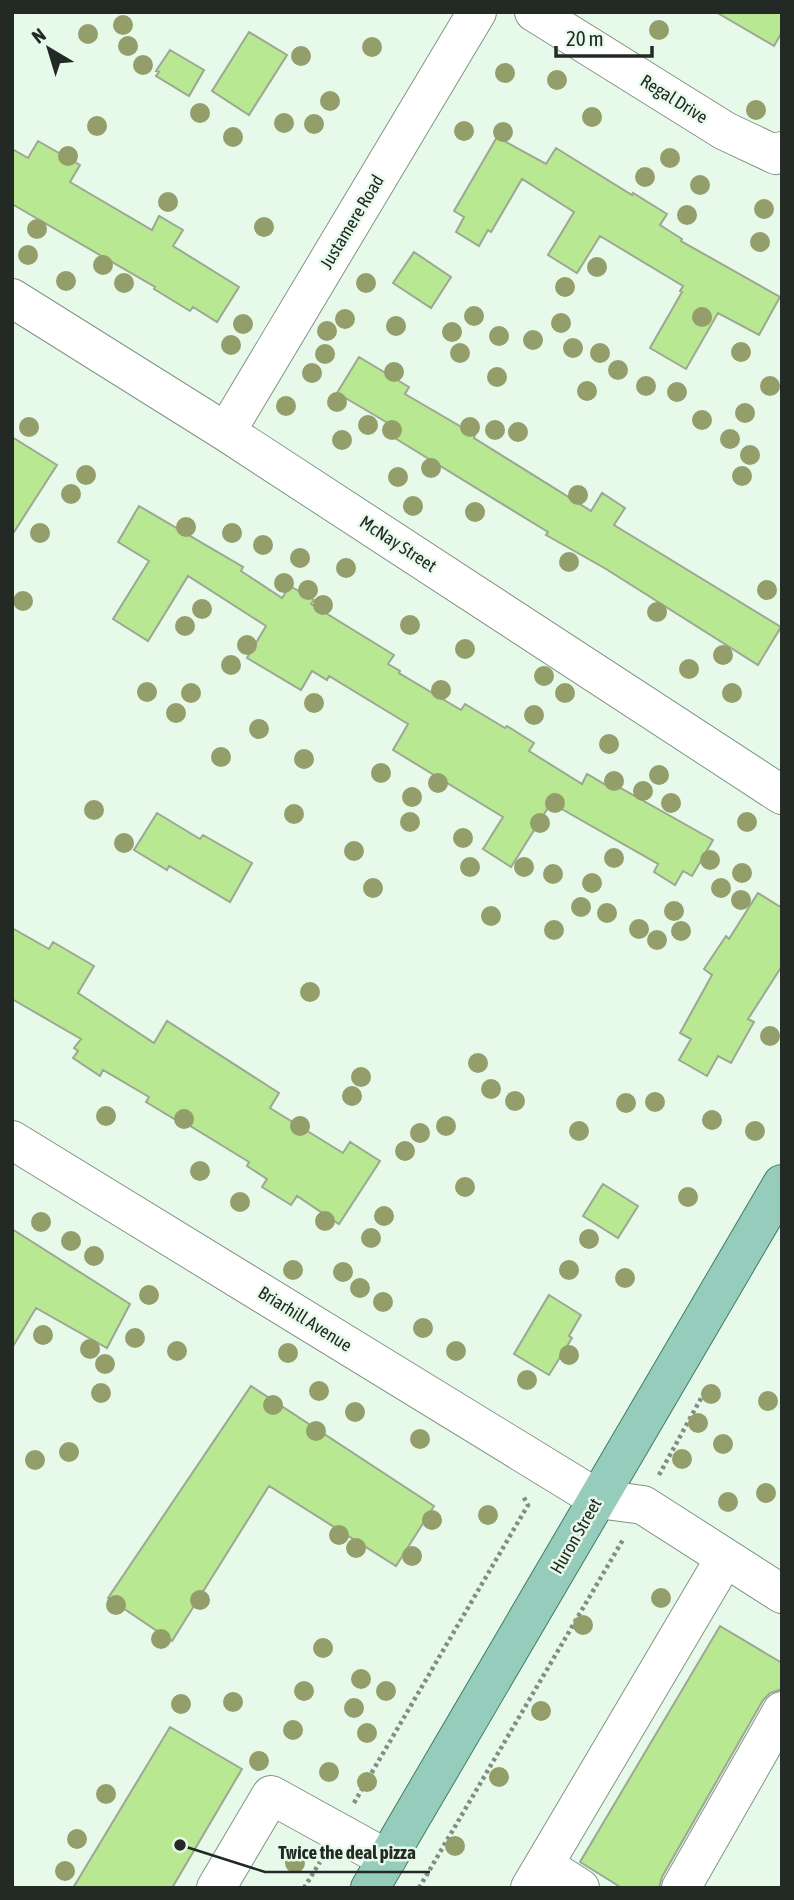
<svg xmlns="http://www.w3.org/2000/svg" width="794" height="1900" font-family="'Asap Condensed',sans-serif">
  <rect width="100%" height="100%" fill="#e7faea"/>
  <path fill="#b8e891" stroke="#9ca794" stroke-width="2" d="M716,12h66v20l-8,14z
    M249,32l38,23 -38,60 -37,-24z
    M170,50l34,20 -15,26 -33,-20 3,-4 -3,-1z
    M497,137l49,27 10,-16 76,47 1,-2 34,21 -7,11 22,14 -1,2 99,56 -21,38 -41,-22 -32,56 -36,-21 32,-56 -2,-1 3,-5 -83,-50 -23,37 -29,-18 26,-43 -52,-33 -31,53 -3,-2 -9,16 -23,-14 8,-15 -10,-6z
    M38,141l42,24 -10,17 82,48 7,-14 24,14 -10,16 66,41 -22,35 -24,-15 -3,4 -36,-22 1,-2 -143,-83v-55l16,9z
    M414,252l37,25 -20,31 -38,-25z
    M359,357l50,30 -4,7 70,41 -1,3 117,73 11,-18 23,15 -11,17 167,102 -23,38 -152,-96 -60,-34 2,-3 -155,-95 5,-8 -61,-36z
    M12,437l45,28 -45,70z
    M139,506l104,61 -2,4 41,27 8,-12 24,14 -3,4 83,51 -6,9 12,7 -1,2 62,37 4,-6 40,24 2,-2 27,17 -5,8 53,33 5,-10 26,15 2,-4 98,55 -21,36 -9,-5 -8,14 -21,-13 4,-8 -107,-61 -40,64 -28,-18 20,-32 -110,-67 15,-26 -79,-48 -2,4 -15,-9 -11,19 -54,-32 19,-32 -78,-50 -40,65 -35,-22 36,-58 -31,-19z
    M157,813l43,26 3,-4 49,28 -22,39 -61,-36 -2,4 -33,-20z
    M758,893l24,15v58l-34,53 6,3 -23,41 -13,-7 -11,20 -28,-16 12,-21 -11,-6 32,-58 -8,-6 22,-33 3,3z
    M12,928l37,21 4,-7 41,24 -16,27 76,50 13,-22 112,72 -9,15 73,45 7,-11 30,19 -41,63 -42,-28 -6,9 -29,-18 5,-8 -20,-13 2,-4 -72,-44 -1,2 -30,-18 3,-5 -46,-27 -3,6 -27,-18 5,-7 -4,-3 7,-9 -69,-40z
    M603,1184l35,22 -20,32 -35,-22z
    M12,1229l118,75 -23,44 -71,-40 -24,40z
    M549,1295l32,20 -12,21 3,2 -23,37 -35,-21z
    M251,1386l183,120 -38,60 -127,-80 -97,155 -64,-43z
    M720,1626l62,37v26l-12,4 -7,7 -101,177 -3,11h-37l-42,-26z
    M170,1727l72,42 -70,119h-99z"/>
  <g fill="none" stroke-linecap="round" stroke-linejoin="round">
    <g stroke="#839486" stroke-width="40">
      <path id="minor" d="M534,12l191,119 51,24 6,-4
        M12,298l214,134 556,363
        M226,432l251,-420
        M12,1140l586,359 45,6 139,89
        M544,1865l36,23
        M216,1888l55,-93 116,64
        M530,1888l195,-330
        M681,1888l101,-177"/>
    </g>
    <g stroke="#407d69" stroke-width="40">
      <path id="major" d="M370,1888l412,-704"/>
    </g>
    <path stroke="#818e84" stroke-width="4.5" stroke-dasharray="3.5 3.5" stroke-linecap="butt" d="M659,1475l46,-84
      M354,1803l174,-298 -5,-9
      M304,1888l16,-26
      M419,1888l205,-350"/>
    <use href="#minor" stroke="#fff" stroke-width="38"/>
    <use href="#major" stroke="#96ccbb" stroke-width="38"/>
  </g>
  <g fill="#939e6b">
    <circle cx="123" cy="25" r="10"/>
    <circle cx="659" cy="30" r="10"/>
    <circle cx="88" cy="34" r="10"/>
    <circle cx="128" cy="46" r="10"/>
    <circle cx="372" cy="47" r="10"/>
    <circle cx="301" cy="56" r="10"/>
    <circle cx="143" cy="65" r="10"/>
    <circle cx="505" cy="73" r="10"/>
    <circle cx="557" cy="80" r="10"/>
    <circle cx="330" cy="101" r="10"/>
    <circle cx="756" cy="110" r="10"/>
    <circle cx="200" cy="113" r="10"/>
    <circle cx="592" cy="117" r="10"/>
    <circle cx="284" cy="123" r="10"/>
    <circle cx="314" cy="124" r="10"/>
    <circle cx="97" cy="126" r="10"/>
    <circle cx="464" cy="131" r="10"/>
    <circle cx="503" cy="132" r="10"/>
    <circle cx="233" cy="137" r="10"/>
    <circle cx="68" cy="156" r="10"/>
    <circle cx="670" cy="158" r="10"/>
    <circle cx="645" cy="177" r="10"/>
    <circle cx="700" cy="185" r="10"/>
    <circle cx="168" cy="202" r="10"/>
    <circle cx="764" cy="209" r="10"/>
    <circle cx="687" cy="215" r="10"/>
    <circle cx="264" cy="227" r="10"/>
    <circle cx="37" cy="229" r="10"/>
    <circle cx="760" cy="242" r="10"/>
    <circle cx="28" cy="255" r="10"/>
    <circle cx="103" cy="265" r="10"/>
    <circle cx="597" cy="267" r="10"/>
    <circle cx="66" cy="281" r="10"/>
    <circle cx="124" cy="283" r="10"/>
    <circle cx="366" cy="283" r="10"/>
    <circle cx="565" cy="287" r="10"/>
    <circle cx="474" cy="316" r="10"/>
    <circle cx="702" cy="317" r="10"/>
    <circle cx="345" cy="319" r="10"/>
    <circle cx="561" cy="323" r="10"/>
    <circle cx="243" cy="324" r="10"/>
    <circle cx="396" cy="326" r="10"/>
    <circle cx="327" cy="331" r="10"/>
    <circle cx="452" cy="332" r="10"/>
    <circle cx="499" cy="336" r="10"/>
    <circle cx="533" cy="340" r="10"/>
    <circle cx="231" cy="345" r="10"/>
    <circle cx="573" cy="348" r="10"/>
    <circle cx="741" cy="352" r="10"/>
    <circle cx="460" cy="353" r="10"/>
    <circle cx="600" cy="353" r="10"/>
    <circle cx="325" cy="354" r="10"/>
    <circle cx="618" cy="370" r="10"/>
    <circle cx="394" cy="372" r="10"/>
    <circle cx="312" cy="373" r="10"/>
    <circle cx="497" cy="377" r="10"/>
    <circle cx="646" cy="386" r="10"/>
    <circle cx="770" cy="386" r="10"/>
    <circle cx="587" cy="391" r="10"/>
    <circle cx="677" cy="392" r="10"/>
    <circle cx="337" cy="402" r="10"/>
    <circle cx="286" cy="406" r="10"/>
    <circle cx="745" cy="413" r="10"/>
    <circle cx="702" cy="420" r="10"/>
    <circle cx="368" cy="425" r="10"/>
    <circle cx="29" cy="427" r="10"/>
    <circle cx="470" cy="427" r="10"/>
    <circle cx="392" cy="430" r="10"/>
    <circle cx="495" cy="430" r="10"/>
    <circle cx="518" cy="432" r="10"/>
    <circle cx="730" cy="439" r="10"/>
    <circle cx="342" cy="440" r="10"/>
    <circle cx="750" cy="455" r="10"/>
    <circle cx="431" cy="468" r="10"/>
    <circle cx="86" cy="475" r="10"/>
    <circle cx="742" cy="476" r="10"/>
    <circle cx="398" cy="477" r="10"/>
    <circle cx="71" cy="494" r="10"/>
    <circle cx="578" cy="495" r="10"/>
    <circle cx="413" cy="506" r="10"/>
    <circle cx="475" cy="512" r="10"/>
    <circle cx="186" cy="527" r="10"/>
    <circle cx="40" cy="533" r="10"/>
    <circle cx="232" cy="533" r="10"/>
    <circle cx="263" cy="545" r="10"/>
    <circle cx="300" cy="558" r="10"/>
    <circle cx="569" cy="562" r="10"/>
    <circle cx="346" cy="568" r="10"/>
    <circle cx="284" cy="583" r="10"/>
    <circle cx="308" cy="590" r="10"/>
    <circle cx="767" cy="590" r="10"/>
    <circle cx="23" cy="601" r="10"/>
    <circle cx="323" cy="605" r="10"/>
    <circle cx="202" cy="609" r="10"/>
    <circle cx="657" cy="612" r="10"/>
    <circle cx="410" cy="625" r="10"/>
    <circle cx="185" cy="626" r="10"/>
    <circle cx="247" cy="645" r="10"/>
    <circle cx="465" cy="649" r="10"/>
    <circle cx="723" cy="655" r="10"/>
    <circle cx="231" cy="665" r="10"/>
    <circle cx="689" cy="669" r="10"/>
    <circle cx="544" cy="676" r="10"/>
    <circle cx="441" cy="690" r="10"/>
    <circle cx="147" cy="692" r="10"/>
    <circle cx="191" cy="693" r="10"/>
    <circle cx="565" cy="693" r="10"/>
    <circle cx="732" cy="693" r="10"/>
    <circle cx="314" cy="703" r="10"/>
    <circle cx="176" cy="713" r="10"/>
    <circle cx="534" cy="715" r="10"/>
    <circle cx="259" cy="729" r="10"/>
    <circle cx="609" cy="744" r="10"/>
    <circle cx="221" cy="757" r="10"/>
    <circle cx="304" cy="759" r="10"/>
    <circle cx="381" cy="773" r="10"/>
    <circle cx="659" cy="775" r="10"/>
    <circle cx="614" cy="781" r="10"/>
    <circle cx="438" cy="783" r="10"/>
    <circle cx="643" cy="791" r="10"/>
    <circle cx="412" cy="797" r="10"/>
    <circle cx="555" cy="803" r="10"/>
    <circle cx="671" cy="803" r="10"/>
    <circle cx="94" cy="810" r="10"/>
    <circle cx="294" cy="814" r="10"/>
    <circle cx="410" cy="822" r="10"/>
    <circle cx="747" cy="822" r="10"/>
    <circle cx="540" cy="823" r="10"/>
    <circle cx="463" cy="838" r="10"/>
    <circle cx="124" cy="843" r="10"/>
    <circle cx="354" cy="851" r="10"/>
    <circle cx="614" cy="858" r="10"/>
    <circle cx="710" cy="860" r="10"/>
    <circle cx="470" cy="867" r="10"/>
    <circle cx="524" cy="867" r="10"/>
    <circle cx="742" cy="873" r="10"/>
    <circle cx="553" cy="874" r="10"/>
    <circle cx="592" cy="883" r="10"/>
    <circle cx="373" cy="888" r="10"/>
    <circle cx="721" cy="888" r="10"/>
    <circle cx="741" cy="900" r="10"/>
    <circle cx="581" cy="907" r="10"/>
    <circle cx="674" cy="911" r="10"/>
    <circle cx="607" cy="913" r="10"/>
    <circle cx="491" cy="916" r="10"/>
    <circle cx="639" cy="929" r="10"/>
    <circle cx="554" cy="930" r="10"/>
    <circle cx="681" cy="931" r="10"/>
    <circle cx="657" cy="940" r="10"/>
    <circle cx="310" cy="992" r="10"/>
    <circle cx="770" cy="1036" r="10"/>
    <circle cx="478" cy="1063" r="10"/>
    <circle cx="361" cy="1077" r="10"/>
    <circle cx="491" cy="1089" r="10"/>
    <circle cx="352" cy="1096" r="10"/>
    <circle cx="515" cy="1101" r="10"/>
    <circle cx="655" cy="1102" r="10"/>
    <circle cx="626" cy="1103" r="10"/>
    <circle cx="106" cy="1116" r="10"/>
    <circle cx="184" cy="1119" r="10"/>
    <circle cx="712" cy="1120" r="10"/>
    <circle cx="300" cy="1126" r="10"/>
    <circle cx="446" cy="1126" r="10"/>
    <circle cx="579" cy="1131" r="10"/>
    <circle cx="755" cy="1131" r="10"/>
    <circle cx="420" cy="1133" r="10"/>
    <circle cx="405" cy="1151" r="10"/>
    <circle cx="200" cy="1171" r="10"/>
    <circle cx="465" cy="1187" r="10"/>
    <circle cx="688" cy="1197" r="10"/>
    <circle cx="240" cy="1202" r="10"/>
    <circle cx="384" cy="1216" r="10"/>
    <circle cx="325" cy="1221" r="10"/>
    <circle cx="41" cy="1222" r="10"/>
    <circle cx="371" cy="1238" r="10"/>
    <circle cx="589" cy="1239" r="10"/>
    <circle cx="71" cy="1241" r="10"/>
    <circle cx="94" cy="1256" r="10"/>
    <circle cx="293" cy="1270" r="10"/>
    <circle cx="569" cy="1270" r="10"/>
    <circle cx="343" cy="1272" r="10"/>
    <circle cx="625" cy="1278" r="10"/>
    <circle cx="360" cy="1288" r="10"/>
    <circle cx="149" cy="1295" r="10"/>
    <circle cx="383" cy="1302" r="10"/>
    <circle cx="423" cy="1328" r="10"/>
    <circle cx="43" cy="1335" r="10"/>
    <circle cx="135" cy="1338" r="10"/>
    <circle cx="90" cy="1349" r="10"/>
    <circle cx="177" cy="1351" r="10"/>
    <circle cx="456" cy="1351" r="10"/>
    <circle cx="288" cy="1353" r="10"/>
    <circle cx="569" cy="1355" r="10"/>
    <circle cx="105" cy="1364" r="10"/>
    <circle cx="527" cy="1380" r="10"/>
    <circle cx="319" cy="1391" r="10"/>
    <circle cx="101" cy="1393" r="10"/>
    <circle cx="711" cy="1394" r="10"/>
    <circle cx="768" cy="1401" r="10"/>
    <circle cx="273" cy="1405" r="10"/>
    <circle cx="355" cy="1412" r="10"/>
    <circle cx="698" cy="1423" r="10"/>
    <circle cx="316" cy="1431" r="10"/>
    <circle cx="420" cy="1439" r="10"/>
    <circle cx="723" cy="1444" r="10"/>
    <circle cx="69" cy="1452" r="10"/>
    <circle cx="682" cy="1459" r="10"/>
    <circle cx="35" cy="1460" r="10"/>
    <circle cx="766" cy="1493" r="10"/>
    <circle cx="728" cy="1502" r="10"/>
    <circle cx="488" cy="1515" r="10"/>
    <circle cx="432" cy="1520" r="10"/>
    <circle cx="339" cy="1535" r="10"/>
    <circle cx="356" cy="1548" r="10"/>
    <circle cx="412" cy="1556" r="10"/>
    <circle cx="661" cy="1598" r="10"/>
    <circle cx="200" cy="1600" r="10"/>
    <circle cx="116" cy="1605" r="10"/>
    <circle cx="583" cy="1625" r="10"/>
    <circle cx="161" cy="1639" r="10"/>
    <circle cx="323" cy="1648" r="10"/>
    <circle cx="361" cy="1679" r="10"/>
    <circle cx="304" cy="1691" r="10"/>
    <circle cx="386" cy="1691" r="10"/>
    <circle cx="233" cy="1702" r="10"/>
    <circle cx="181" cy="1704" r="10"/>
    <circle cx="354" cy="1708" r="10"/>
    <circle cx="541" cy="1711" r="10"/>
    <circle cx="293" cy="1730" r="10"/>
    <circle cx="367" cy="1733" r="10"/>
    <circle cx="259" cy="1761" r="10"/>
    <circle cx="329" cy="1772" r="10"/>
    <circle cx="499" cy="1777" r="10"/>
    <circle cx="367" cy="1782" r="10"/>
    <circle cx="106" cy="1794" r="10"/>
    <circle cx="77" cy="1839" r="10"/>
    <circle cx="455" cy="1846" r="10"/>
    <circle cx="295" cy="1863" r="10"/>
    <circle cx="65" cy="1871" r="10"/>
  </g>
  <g text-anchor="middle" stroke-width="5" stroke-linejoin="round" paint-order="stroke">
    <g font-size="18" fill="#232a25" stroke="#e7faea">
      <text transform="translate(674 99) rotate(32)" y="6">Regal Drive</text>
      <text transform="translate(352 222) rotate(-59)" y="6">Justamere Road</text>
      <text transform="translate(398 544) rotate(33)" y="6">McNay Street</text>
      <text transform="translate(305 1319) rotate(32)" y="6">Briarhill Avenue</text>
      <text transform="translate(576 1536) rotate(-60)" y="6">Huron Street</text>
    </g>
  </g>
  <path fill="none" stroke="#232a25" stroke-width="2.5" d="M180 1845L265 1872H430"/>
  <circle fill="#232a25" stroke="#e7faea" stroke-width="2.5" cx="180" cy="1845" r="7"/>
  <g font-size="19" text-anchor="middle" font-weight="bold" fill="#232a25" stroke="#e7faea" stroke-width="5" stroke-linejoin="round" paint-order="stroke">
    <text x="347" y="1859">Twice the deal pizza</text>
  </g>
  <rect width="794" height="1900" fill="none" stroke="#232a25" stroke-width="28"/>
  <g transform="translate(49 49) rotate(322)" stroke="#e7faea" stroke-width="5" paint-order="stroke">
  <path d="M0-5L12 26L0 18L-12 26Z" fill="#232a25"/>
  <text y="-10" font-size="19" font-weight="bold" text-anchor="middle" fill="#232a25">N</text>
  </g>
  <path d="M556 46v10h96v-10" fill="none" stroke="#232a25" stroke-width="3.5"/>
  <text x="566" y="46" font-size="21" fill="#232a25" stroke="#e7faea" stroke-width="5" paint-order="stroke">20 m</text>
</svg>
